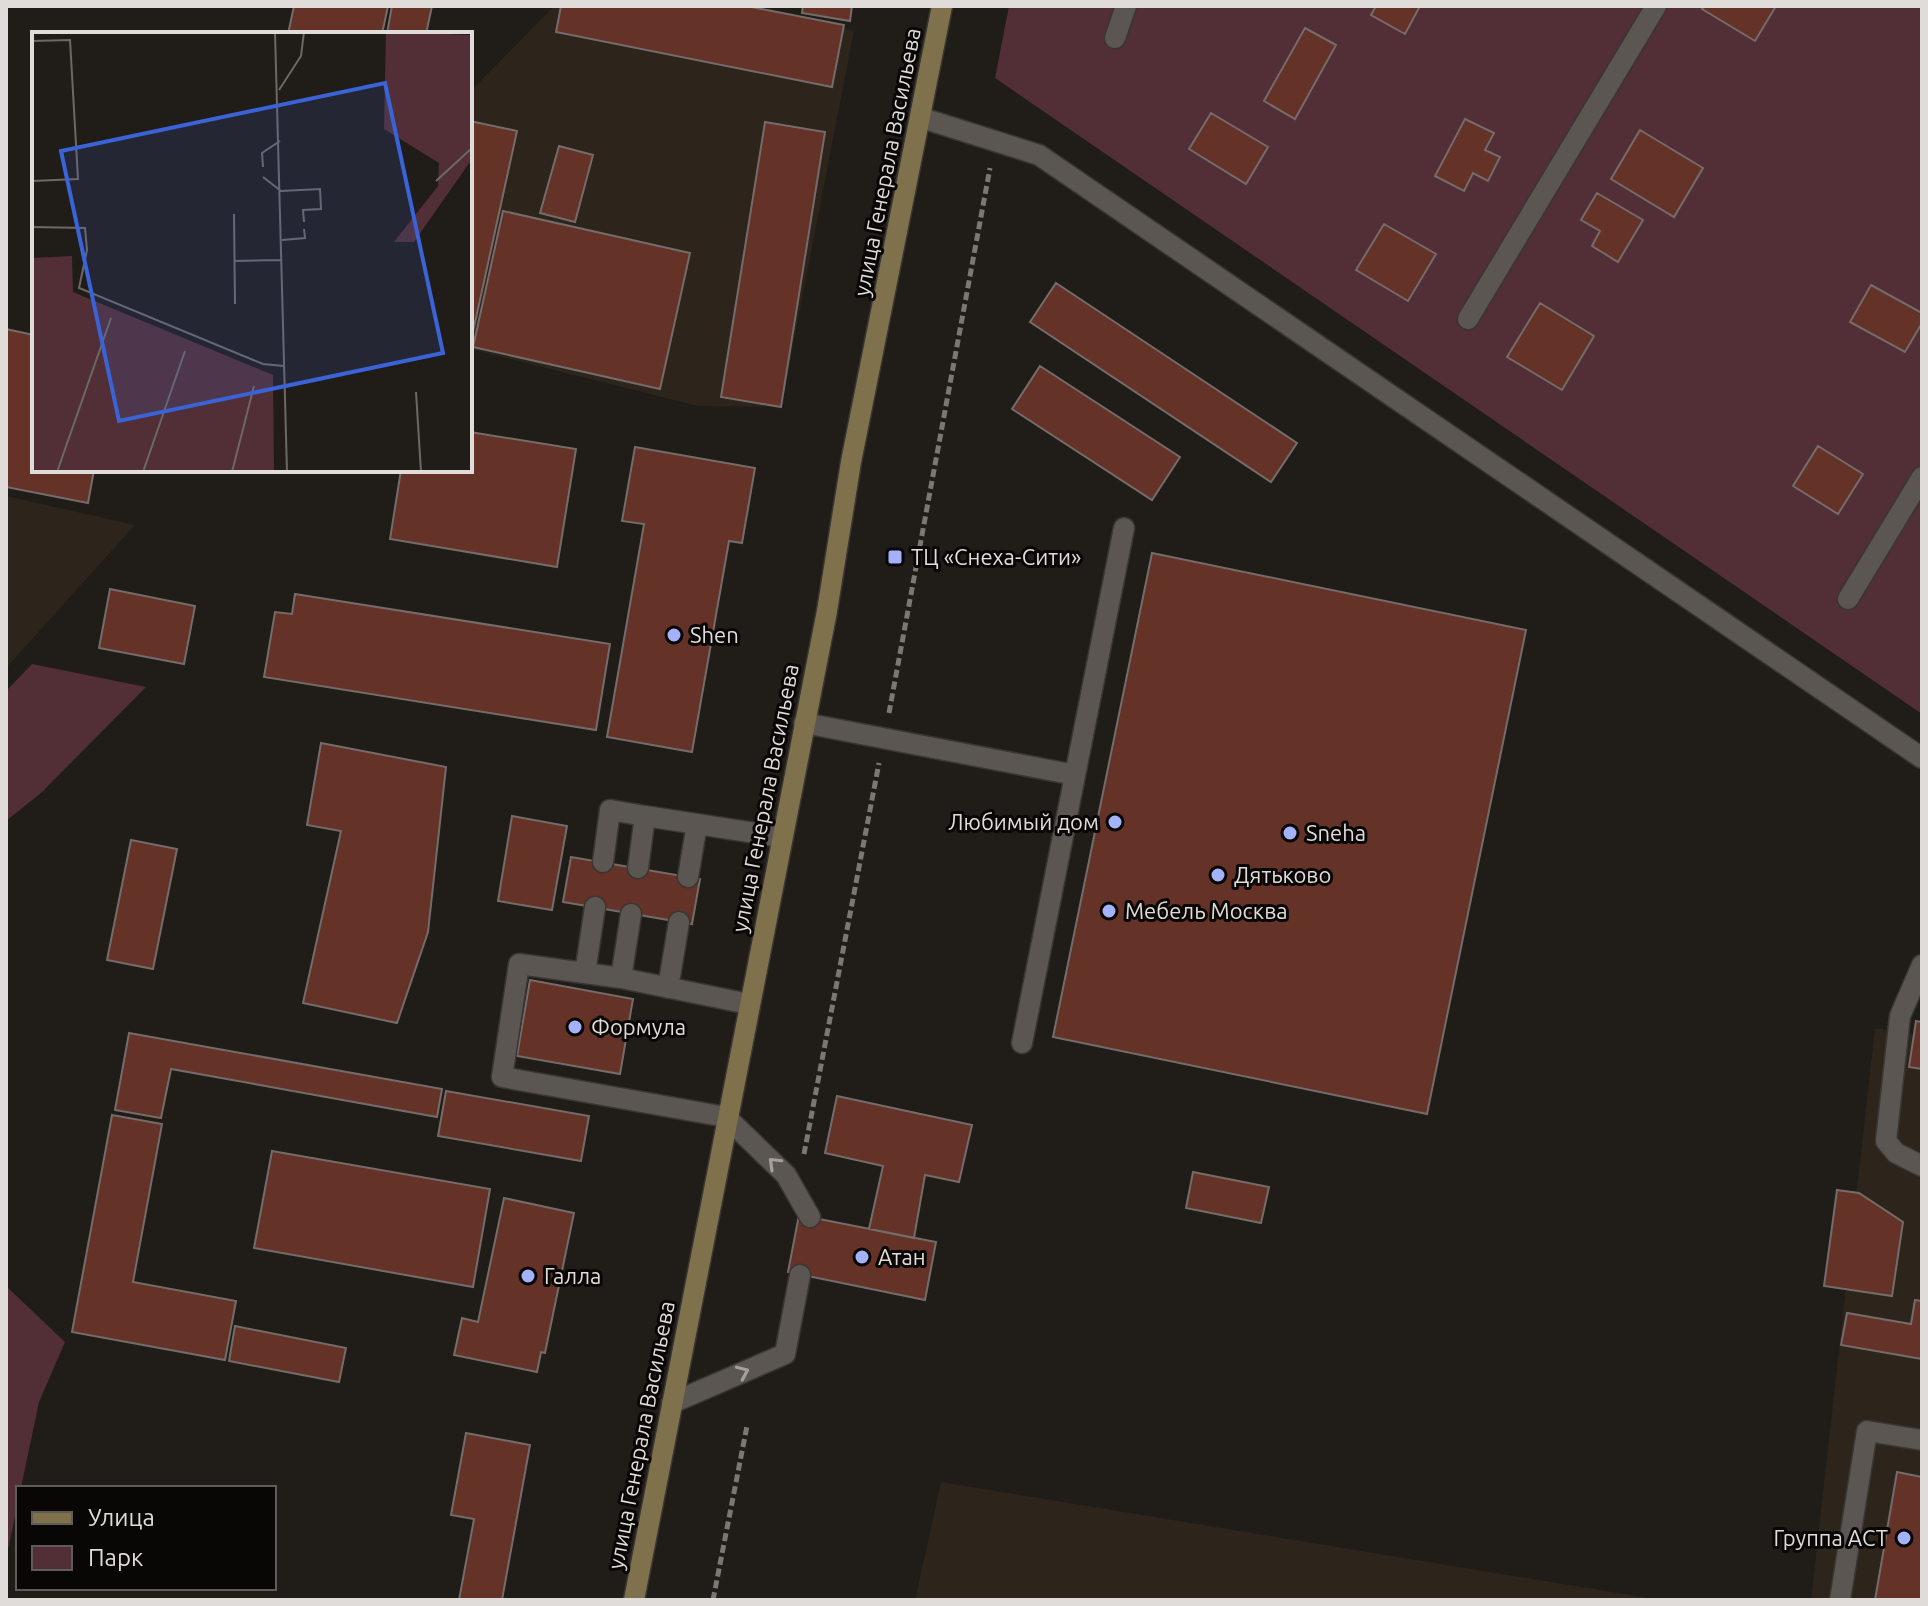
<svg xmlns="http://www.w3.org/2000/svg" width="1928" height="1606" font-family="Ubuntu,sans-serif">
  <rect width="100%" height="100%" fill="#201c18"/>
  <path fill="#2d241c" d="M554,6h191l109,25 -73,376 -83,-1 -228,-57v-257z
    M6,496l129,29 -129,143z
    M1875,1028l47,8v564h-111z
    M941,1482l720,118h-746z"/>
  <path fill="#522e36" d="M1009,6h913v708l-927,-636z
    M32,664l114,23 -105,106 -35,28v-130z
    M6,1286l59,56 -26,60 -33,157z"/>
  <path fill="#643226" stroke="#746c6b" stroke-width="2" d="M294,6h94l-6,28h-94z
    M392,6h40l-6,28 -39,-1z
    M561,6h185l98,19 -12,62 -276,-55z
    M803,6h49l-2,15 -48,-8z
    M1376,6h44l-15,28 -34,-19z
    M1704,6h72l-21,35 -53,-32z
    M1305,28l31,17 -41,74 -31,-18z
    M1211,113l57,34 -22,37 -57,-35z
    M1465,119l29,14 -9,17 15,7 -12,24 -15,-8 -9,18 -29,-15z
    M470,121l47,10 -46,210h-1z
    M765,122l60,10 -44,275 -60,-10z
    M1640,130l63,38 -29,49 -63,-38z
    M559,146l34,9 -18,67 -35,-9z
    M1597,193l46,27 -25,42 -26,-16 8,-15 -19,-11z
    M503,211l187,42 -30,136 -187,-42z
    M1384,224l52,30 -28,47 -52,-31z
    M1056,283l241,160 -26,39 -241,-160z
    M1871,285l51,28v10l-17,29 -55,-30z
    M1540,303l54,33 -32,54 -55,-33z
    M6,329l28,6v135h60l-6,33 -82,-16z
    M1040,366l140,91 -28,43 -140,-91z
    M470,432l106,17 -19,118 -167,-28 11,-69h69z
    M1818,446l45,28 -25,40 -45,-28z
    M635,447l120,21 -13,75 -13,-2 -37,211 -85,-15 37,-213 -22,-3z
    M1152,553l374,77 -99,484 -374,-77z
    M110,589l85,17 -11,58 -85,-16z
    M295,594l315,50 -14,86 -332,-53 11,-65 17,2z
    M321,743l125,24 -18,165 -31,91 -94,-20 38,-172 -34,-6z
    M512,816l55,10 -15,84 -54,-9z
    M131,840l46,9 -24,120 -46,-9z
    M571,857l129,22 -8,45 -129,-22z
    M530,980l103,19 -13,75 -103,-18z
    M1916,1021l6,1v47l-13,-2z
    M129,1033l313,56 -5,28 -266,-48 -10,49 -46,-8z
    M446,1091l143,25 -8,45 -143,-25z
    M837,1096l135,29 -13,57 -34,-7 -11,63 -45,-9 14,-63 -58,-13z
    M112,1115l50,9 -29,158 103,19 -11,59 -153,-28z
    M272,1151l218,38 -17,98 -219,-39z
    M1193,1172l76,15 -8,36 -75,-15z
    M1837,1190l22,3 44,29 -11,74 -68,-10z
    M504,1198l70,15 -29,140 -4,-1 -4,20 -83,-17 8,-37 16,4z
    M799,1215l137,27 -11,58 -137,-28z
    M1915,1300l7,1v58l-81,-14 6,-32 64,11z
    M235,1326l111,22 -7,34 -110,-21z
    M466,1433l64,12 -28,155h-43l15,-81 -23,-4z
    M1897,1472l25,5v123h-47z"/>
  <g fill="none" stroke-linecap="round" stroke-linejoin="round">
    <g stroke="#393633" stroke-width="23">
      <path id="service" d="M1115,38l11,-32
        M922,118l117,37 883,603
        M1468,319l188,-313
        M1848,599l74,-122
        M804,723l271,52
        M603,862l7,-52 35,6
        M638,868l7,-52 136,21
        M688,877l9,-53
        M631,914l-10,64 -102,-14 -17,113 224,40 60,58 24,42
        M1922,965l-22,51 -14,125 10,12 26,13
        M585,973l10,-66
        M621,978l128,26
        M668,988l11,-66
        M1022,1043l102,-515
        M672,1403l113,-49 15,-79
        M1840,1600l27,-169 55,9"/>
    </g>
    <g stroke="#393633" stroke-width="23">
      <path id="secondary" d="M634,1600l193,-989 24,-149 91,-456"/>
    </g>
    <path stroke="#7b7774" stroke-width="5" stroke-dasharray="8 4" stroke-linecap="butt" d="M889,713l101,-545
      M804,1154l75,-391
      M713,1600l34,-174"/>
    <use href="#service" stroke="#5b5651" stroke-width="20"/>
    <use href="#secondary" stroke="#7e714c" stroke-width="20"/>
  </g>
  <defs><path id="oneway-chevron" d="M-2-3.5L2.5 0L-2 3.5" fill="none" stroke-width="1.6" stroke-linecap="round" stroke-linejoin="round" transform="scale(2)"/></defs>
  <g stroke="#a4a09c">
    <use href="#oneway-chevron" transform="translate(774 1163) rotate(-136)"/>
    <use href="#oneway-chevron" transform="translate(743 1372) rotate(-24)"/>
  </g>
  <g fill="#a4b2fc" stroke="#090706" stroke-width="3">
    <rect x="887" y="549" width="16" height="16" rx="4"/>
    <circle cx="674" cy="635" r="8"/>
    <circle cx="1115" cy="822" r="8"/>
    <circle cx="1290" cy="833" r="8"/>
    <circle cx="1218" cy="875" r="8"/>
    <circle cx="1109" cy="911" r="8"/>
    <circle cx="575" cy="1027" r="8"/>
    <circle cx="862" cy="1257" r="8"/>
    <circle cx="528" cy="1276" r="8"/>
    <circle cx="1904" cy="1538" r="8"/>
  </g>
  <g text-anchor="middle" stroke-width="6" stroke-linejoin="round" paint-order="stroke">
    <g font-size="22" fill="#dfdcd9" stroke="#090706">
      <text transform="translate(887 162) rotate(-79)" y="8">улица Генерала Васильева</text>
      <text transform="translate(765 798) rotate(-79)" y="8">улица Генерала Васильева</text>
      <text transform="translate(641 1435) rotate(-79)" y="8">улица Генерала Васильева</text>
    </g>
    <g font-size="22" fill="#dfdcd9" stroke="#090706" text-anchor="start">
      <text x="911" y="565">ТЦ «Снеха-Сити»</text>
      <text x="690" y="643">Shen</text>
      <text x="1099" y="830" text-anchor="end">Любимый дом</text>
      <text x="1306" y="841">Sneha</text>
      <text x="1234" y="883">Дятьково</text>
      <text x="1125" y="919">Мебель Москва</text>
      <text x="591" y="1035">Формула</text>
      <text x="878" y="1265">Атан</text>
      <text x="544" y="1284">Галла</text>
      <text x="1888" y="1546" text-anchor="end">Группа АСТ</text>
    </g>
  </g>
  <g transform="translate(32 32)">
    <rect width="440" height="440" fill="#201c18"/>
    <path d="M354,0l86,3v124l-58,83h-20l44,-56 1,-23 -55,-34zM40,224l1,36 200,83 1,97h-242v-214z" fill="#522e36"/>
    <path fill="none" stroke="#6c6965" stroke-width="2" d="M243,0l12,440M0,9l38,-1 8,139 -46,2M247,58l22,-34 3,-24M231,135l-1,-14 18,-12M231,145l18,14 39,-2 1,20 -18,1 1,12M404,149l36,-33M202,182l1,90M0,195l53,1 2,22 -8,38 184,76 21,2M250,208l23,-2 -1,-9M202,229l48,-1M384,360l5,80M25,440l54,-154M111,440l42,-121M200,440l22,-86"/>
    <path fill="#3a63d8" fill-opacity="0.15" stroke="#3a63d8" stroke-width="4" d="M353,51l58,270 -324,68 -58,-270z"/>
    <rect width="440" height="440" fill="none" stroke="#dfdcd9" stroke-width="4"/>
  </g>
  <rect width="1928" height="1606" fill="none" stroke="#dfdcd9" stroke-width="16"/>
  <rect x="16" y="1486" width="260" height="104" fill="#090706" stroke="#5f5c5a" stroke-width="2"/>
  <rect x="32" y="1512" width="40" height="12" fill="#7e714c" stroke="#5f5c5a" stroke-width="2"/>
  <text x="88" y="1526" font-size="24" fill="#dfdcd9">Улица</text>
  <rect x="32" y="1546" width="40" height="24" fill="#522e36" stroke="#5f5c5a" stroke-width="2"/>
  <text x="88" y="1566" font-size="24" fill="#dfdcd9">Парк</text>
</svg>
